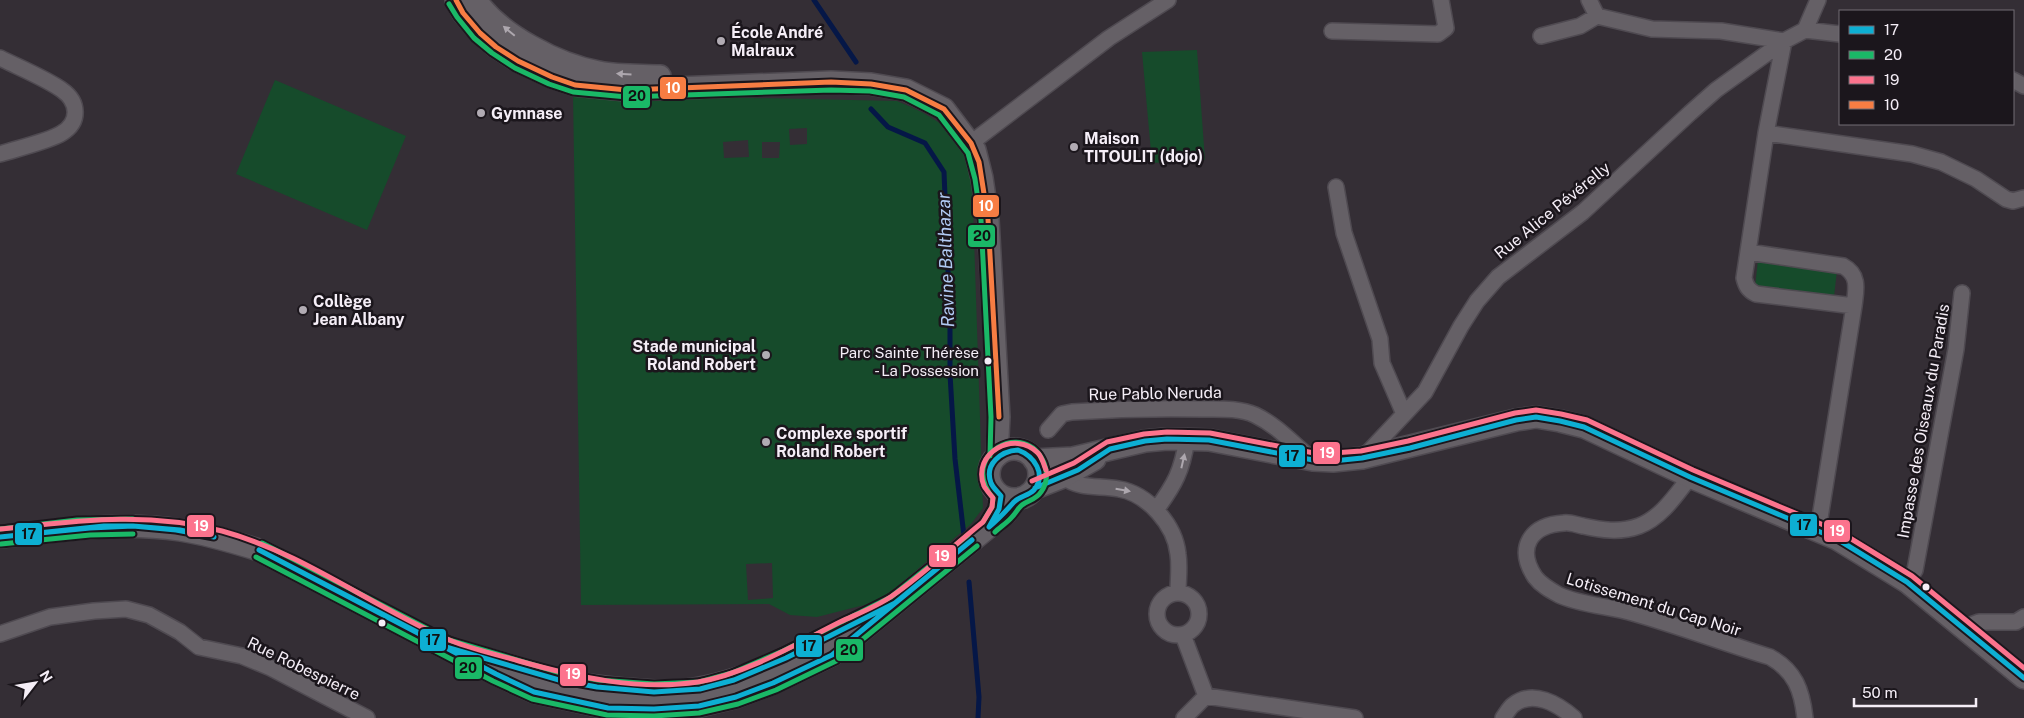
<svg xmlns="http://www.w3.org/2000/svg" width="2024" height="718" font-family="'Public Sans',sans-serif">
  <rect width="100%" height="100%" fill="#342e35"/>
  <path fill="#164b2b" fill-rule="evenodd" d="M1197,50l8,110 -53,3 -10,-111z
    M275,80l131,56 -39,94 -131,-56z
    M573,94l324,7c24,10 56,24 67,51 4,8 5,18 8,26l11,330 -12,16 -91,77 -63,16 -27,-2 -21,-11 -188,1zM807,128v16l-17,1 -1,-16zM748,140l1,17 -25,1 -1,-16zM762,142h18l-1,16h-17zM772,563l1,35 -25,2 -2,-36z
    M1758,260l79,10 -3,27 -79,-10z"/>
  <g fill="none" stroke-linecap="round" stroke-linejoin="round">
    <path stroke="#051747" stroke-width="5" d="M814,0l42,62
      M871,109l17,18 37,16 19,29 6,147v55l5,85 9,77
      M969,582l10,115 -1,21"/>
    <g stroke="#4f4a51" stroke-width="18">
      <path id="street" d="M1589,0l8,16 55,13 69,2 63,10
        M1805,30l35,4
        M1805,30l13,-30
        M1332,31l106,3 8,-6 -5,-28
        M1541,36l39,-10 17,-10
        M1784,41l-18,92 -22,145c2,8 4,12 12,16l98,12
        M0,58c18,9 47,21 62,32 17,12 18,32 0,43 -12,8 -47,16 -62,21
        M2013,80l11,6
        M1766,133l146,21 29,8 35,17 30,20 7,2 11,-3
        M971,143l138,-105 59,-38
        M1336,187l8,46 36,106 2,24 22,51
        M1748,252l95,14c17,9 13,24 11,40l-36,224
        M1048,430l14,-16 10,-2c44,-3 87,-4 131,-3 17,0 37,-1 52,6 23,11 38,29 58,45
        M1363,458l62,-66 36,-66 16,-25 21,-24 85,-65 107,-99 26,-23 68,-49 21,-11
        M1063,477c18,13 36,8 56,12 29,5 56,36 59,65 2,13 0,26 0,39
        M1690,477c-14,18 -29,41 -51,49 -19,7 -38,4 -56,0 -6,-1 -13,-4 -19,-3 -34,2 -48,25 -29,54 6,8 15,13 24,18 18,9 53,12 74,18 46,13 91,30 137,44 25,14 32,33 35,61
        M1156,510c19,-26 26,-39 31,-71
        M1907,582l8,-12 41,-221 6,-56
        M1157 614a21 21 0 1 1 42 0a21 21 0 1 1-42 0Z
        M1963,628l16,-6h37l8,-5
        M0,634l50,-17 44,-6 32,-2 23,6 31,17 19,15 43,9 29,12 96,50
        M1183,635l23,61
        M1206,696l149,22
        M1184,718l22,-22
        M1503,718c3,-4 6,-10 10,-13 20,-16 45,-1 61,13"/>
    </g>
    <g stroke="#4f4a51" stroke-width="24">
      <path id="secondary" d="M456,0l7,13 17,20 16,14 22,14 34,16 23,8 52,5 204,-8 40,2 35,6 38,19 31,41 7,28 6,41 11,198 -2,39
        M476,0c24,35 83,65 123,72 20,4 42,3 61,4
        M989 474a25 25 0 1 1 50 0a25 25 0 1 1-50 0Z
        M1034,460l39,-2 72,-17 22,-2 42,1 104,20 20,1 29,-3 154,-38 20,-3 24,4 24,6 106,50 147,62 70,43 117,96
        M1035,488l28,-11 32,-18
        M0,537c60,-7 120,-16 180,-7 27,4 53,12 79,20l237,124 38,18 74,16 46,1 45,-3 37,-9 37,-14 59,-28 174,-142 10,-14
        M490,660c23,6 46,15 70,20 21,5 42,7 64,9 25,2 51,4 76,-1 55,-10 106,-39 155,-64"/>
    </g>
    <use href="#street" stroke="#656066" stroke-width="15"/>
    <use href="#secondary" stroke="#656066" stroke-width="21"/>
    <g stroke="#1b161c" stroke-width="9">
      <path id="bus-1" d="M1018,450c16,6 29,24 16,40 -6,6 -14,6 -20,12 -8,9 -15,17 -25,25l10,-18 2,-13c-3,-4 -8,-8 -10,-13 -7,-19 10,-32 27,-33z
        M1035,488l43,-18 32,-21 35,-8 22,-2 42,1 104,20 20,1 29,-3 48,-10 106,-28 20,-3 24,4 24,6 106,50 147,62 70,43 117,96
        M104,526h29l-43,2 -90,9z
        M133,526l43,4 38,7
        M133,526l47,4 34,7
        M259,550l187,97 113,33 38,7 57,5 46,-3 34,-9 52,-22 109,-55 77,-63
        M259,550l237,124 38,18 74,16 46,1 45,-3 37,-9 37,-14 59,-28 140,-115"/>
    </g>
    <g stroke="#1b161c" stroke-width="9">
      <path id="bus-2" d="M449,4l8,13 17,21 18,15 23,15 34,16 24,8 54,5 204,-7 39,1 34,6 35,18 29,38 7,26 6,41 10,197 -1,39
        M983,522l9,-15 1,-9c-36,-44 33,-80 51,-35 4,10 3,21 -3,29 -5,8 -13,8 -19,13 -4,3 -6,8 -10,12 -5,6 -12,10 -17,15
        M0,529l77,-9 56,-1
        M262,543l187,97 112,33 37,7 56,4 45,-2 33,-9 51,-22 108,-54 77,-62
        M1,544l89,-9 43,-1
        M256,557l237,124 39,18 75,16 47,1 45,-3 39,-9 38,-14 60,-29 141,-115"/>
    </g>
    <g stroke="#1b161c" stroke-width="9">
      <path id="bus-3" d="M1032,481l42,-18 33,-21 37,-8 23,-2 43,1 104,20h19l28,-2 47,-10 107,-28 21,-3 25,4 26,6 106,50 147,62 72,44 112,92
        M0,529c77,-8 146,-18 222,2 81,22 149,75 225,108 23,10 49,15 72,22 57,16 119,30 179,21 48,-8 98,-38 142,-60 17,-8 36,-15 52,-26 32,-22 61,-50 91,-74l9,-15 1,-9c-3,-4 -7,-8 -9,-12 -13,-33 31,-57 54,-33 4,4 6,12 8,17"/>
    </g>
    <g stroke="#1b161c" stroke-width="9">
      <path id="bus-4" d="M456,0l7,13 17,20 16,14 22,14 34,16 23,8 52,5 204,-8 40,2 35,6 38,19 27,34 8,19 9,57 11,198"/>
    </g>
    <use href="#bus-1" stroke="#0dafd3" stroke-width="5"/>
    <use href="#bus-2" stroke="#1ab867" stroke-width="5"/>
    <use href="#bus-3" stroke="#fc738d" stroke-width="5"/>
    <use href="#bus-4" stroke="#f77d43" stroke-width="5"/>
  </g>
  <defs><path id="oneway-solid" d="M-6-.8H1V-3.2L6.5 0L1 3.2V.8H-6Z" transform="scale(1.25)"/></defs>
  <g fill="#ada7ae">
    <use href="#oneway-solid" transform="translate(509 31) rotate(-140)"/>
    <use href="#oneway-solid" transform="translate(624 74) rotate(-177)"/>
    <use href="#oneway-solid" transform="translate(1183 461) rotate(-77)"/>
    <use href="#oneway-solid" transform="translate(1123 490) rotate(10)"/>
  </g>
  <g fill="#b1abb3" stroke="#1b161c" stroke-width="2">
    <circle cx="721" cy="41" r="5"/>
    <circle cx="481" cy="113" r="5"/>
    <circle cx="1074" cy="147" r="5"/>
    <circle cx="303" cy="310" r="5"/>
    <circle cx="766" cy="355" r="5"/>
    <circle cx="766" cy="442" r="5"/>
  </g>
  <g fill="#f5eef7" stroke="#1b161c" stroke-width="2">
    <circle cx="988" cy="361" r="4.5"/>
    <circle cx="1926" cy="587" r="4.5"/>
    <circle cx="382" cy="623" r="4.5"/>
  </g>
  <g text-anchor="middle" stroke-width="5" stroke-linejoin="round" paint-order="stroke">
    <g font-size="15" fill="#f5eef7" stroke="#1b161c" text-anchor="end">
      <text x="979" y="358">Parc Sainte Thérèse<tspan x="979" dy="18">- La Possession</tspan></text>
    </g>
    <g font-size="16" font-weight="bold" fill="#f5eef7" stroke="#1b161c" text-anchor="start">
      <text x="731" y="38">École André<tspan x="731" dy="18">Malraux</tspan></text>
      <text x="491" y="119">Gymnase</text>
      <text x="1084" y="144">Maison<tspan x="1084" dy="18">TITOULIT (dojo)</tspan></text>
      <text x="313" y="307">Collège<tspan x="313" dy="18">Jean Albany</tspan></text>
      <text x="756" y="352" text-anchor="end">Stade municipal<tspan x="756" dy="18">Roland Robert</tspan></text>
      <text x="776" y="439">Complexe sportif<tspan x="776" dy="18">Roland Robert</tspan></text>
    </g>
    <g font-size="16" fill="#f5eef7" stroke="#1b161c">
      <text transform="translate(1552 210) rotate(-39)" y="6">Rue Alice Pévérelly</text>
      <text transform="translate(1155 393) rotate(-1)" y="6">Rue Pablo Neruda</text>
      <text transform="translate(1923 421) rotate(-80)" y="6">Impasse des Oiseaux du Paradis</text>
      <text transform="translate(1654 604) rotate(17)" y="6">Lotissement du Cap Noir</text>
      <text transform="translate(304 668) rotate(26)" y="6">Rue Robespierre</text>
    </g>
    <g font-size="18" font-style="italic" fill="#b1caf3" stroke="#1b161c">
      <text transform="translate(946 260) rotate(-92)" y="6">Ravine Balthazar</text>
    </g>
  </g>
  <g stroke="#1b161c" stroke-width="2">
    <rect x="659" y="76" width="28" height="24" rx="5" fill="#f77d43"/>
    <rect x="622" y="85" width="29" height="24" rx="5" fill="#1ab867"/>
    <rect x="972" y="194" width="28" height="24" rx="5" fill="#f77d43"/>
    <rect x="967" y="224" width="29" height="24" rx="5" fill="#1ab867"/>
    <rect x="1312" y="441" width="29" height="24" rx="5" fill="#fc738d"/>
    <rect x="1278" y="444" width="28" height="24" rx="5" fill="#0dafd3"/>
    <rect x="1789" y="513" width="29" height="24" rx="5" fill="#0dafd3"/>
    <rect x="186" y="514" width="29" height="24" rx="5" fill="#fc738d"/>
    <rect x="1823" y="519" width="28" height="24" rx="5" fill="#fc738d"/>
    <rect x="14" y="522" width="29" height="24" rx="5" fill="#0dafd3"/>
    <rect x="928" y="544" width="29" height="24" rx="5" fill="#fc738d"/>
    <rect x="419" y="628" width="28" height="24" rx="5" fill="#0dafd3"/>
    <rect x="795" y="634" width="28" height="24" rx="5" fill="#0dafd3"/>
    <rect x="835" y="638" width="29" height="24" rx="5" fill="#1ab867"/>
    <rect x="454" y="656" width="29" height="24" rx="5" fill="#1ab867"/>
    <rect x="559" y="663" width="28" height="24" rx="5" fill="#fc738d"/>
  </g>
  <g font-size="14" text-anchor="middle" font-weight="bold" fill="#fff">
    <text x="673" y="93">10</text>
    <text x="986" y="211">10</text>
    <text x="1327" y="458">19</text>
    <text x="201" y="531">19</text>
    <text x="1837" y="536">19</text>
    <text x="942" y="561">19</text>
    <text x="573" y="679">19</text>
  </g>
  <g font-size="14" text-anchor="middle" font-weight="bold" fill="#111">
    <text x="637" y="101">20</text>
    <text x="982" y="241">20</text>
    <text x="1292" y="461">17</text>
    <text x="1804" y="530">17</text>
    <text x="29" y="539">17</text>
    <text x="433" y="645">17</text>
    <text x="809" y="651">17</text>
    <text x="849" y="655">20</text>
    <text x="468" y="673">20</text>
  </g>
  <rect x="1839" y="10" width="175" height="115" fill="#1b161c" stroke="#726c74"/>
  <rect x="1849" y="26" width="25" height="8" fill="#0dafd3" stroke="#726c74"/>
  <text x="1884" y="35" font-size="15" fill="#f5eef7">17</text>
  <rect x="1849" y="51" width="25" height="8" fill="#1ab867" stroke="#726c74"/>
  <text x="1884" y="60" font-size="15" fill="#f5eef7">20</text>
  <rect x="1849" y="76" width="25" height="8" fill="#fc738d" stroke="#726c74"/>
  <text x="1884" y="85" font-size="15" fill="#f5eef7">19</text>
  <rect x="1849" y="101" width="25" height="8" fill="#f77d43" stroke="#726c74"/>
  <text x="1884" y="110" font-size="15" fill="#f5eef7">10</text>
  <g transform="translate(35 683) rotate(59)" stroke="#1b161c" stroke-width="4" paint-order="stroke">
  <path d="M0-4L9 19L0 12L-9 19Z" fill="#f5eef7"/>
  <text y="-8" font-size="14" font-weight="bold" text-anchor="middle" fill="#f5eef7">N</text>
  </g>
  <path d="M1854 698v8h122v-8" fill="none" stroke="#f5eef7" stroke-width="2.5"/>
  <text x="1862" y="698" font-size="15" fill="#f5eef7" stroke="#1b161c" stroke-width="4" paint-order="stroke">50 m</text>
</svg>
